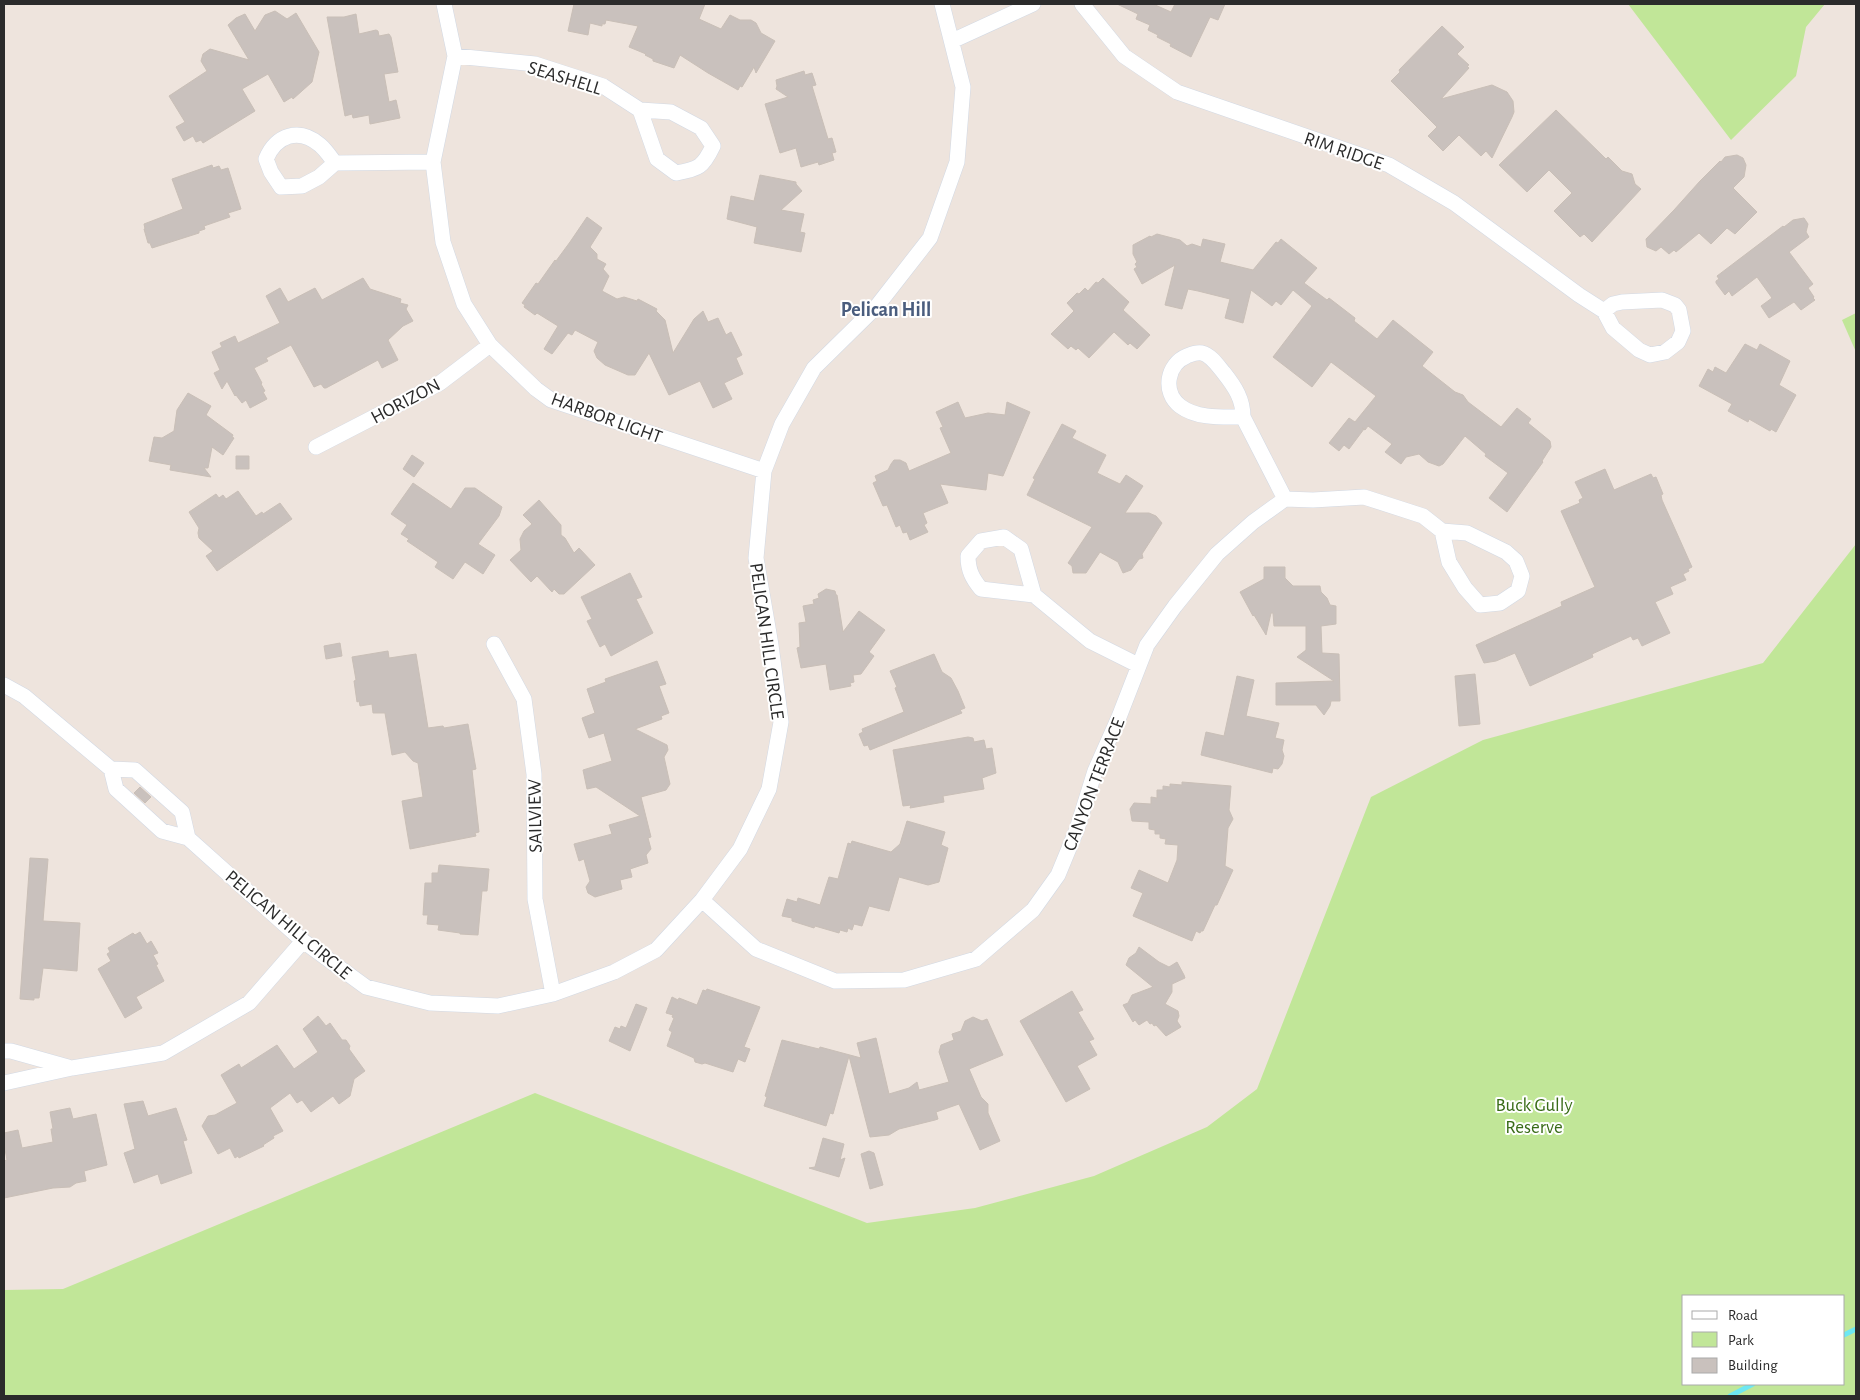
<svg xmlns="http://www.w3.org/2000/svg" width="1860" height="1400" font-family="'Alegreya Sans',sans-serif">
  <rect width="100%" height="100%" fill="#eee4dd"/>
  <path fill="#c1e698" fill-rule="evenodd" d="M1628,4h197l-19,23 -10,49 -65,64z
    M1856,313v39l-14,-32z
    M1856,544v852h-1852v-106l59,-1 472,-196 332,130 108,-15 119,-32 113,-49 50,-38 114,-292 112,-57 280,-77zM1684,1296h160v88h-160z"/>
  <g fill="none" stroke-linecap="round" stroke-linejoin="round">
    <path stroke="#6ee7f2" stroke-width="5" d="M1844,1335l12,-6
      M1730,1396l23,-12"/>
  </g>
  <path fill="#c9c1bd" stroke="#c9bfb7" d="M574,4h131l-6,15 22,10 9,-14 10,5h11l5,3 5,10 14,8 -19,32 -2,-6 -12,20 -2,-1 -2,4 -30,-17 -28,-18 -6,13 -21,-7v-2l-8,-4 1,-1 -17,-7 9,-21 -32,-6 -1,4h-3v2l-12,-3 -2,12 -20,-4z
    M1117,4h36l18,8 4,-8h50l-7,16 -8,-3 -19,40 -21,-11 1,-2 -14,-7 1,-2 -10,-5 2,-5 -14,-6 2,-5z
    M275,11l12,8 9,-6 23,39 -7,30 -19,17 -1,-2 -8,5 -16,-28 -26,15 13,22 -52,32 -2,-3 -5,2 -3,-6 -9,5 -8,-14 9,-5 -16,-26 38,-25 -6,-10 2,-7 7,-5 39,11 -21,-35 8,-7 9,-4 10,17 10,-16z
    M356,14l3,20 17,-4 2,1 1,5 10,-2 2,3 7,35 -14,2 5,28 7,-2 4,18 -30,6 -1,-9 -16,3 -1,-4 -7,2 -18,-99h17z
    M1442,26l22,21 -7,7 12,11 -2,1 2,2 -28,31 51,-14 15,7 6,9 1,11 -2,5 -20,41 -6,-7 -5,5 -22,-21 -16,16 -15,-15 9,-9 -46,-46 9,-9 -1,-2z
    M804,71l1,4 7,-2 4,12 -4,1 16,53 4,-1 4,14 -4,1 2,7 -15,5 -1,-3 -17,5 -5,-19 -16,5 -15,-49 23,-7 -12,-8 1,-3 -1,-6z
    M1556,110l50,49 2,-2 14,14 10,3 3,10 6,5 -49,53 -8,-8 -4,3 -26,-26 18,-18 -23,-23 -22,22 -28,-27z
    M1737,155l6,3 3,7 -2,12 -11,11 24,24 -22,22 -8,-6 -16,16 -12,-11 -23,19 -2,-2 -5,4 -8,-7 -5,4 -9,-4 -1,-8 28,-29 26,-29 20,-20 1,1 4,-5z
    M212,165l1,3 6,-2 2,4 7,-2 13,41 -13,4 2,4 -26,9 1,3 -6,2v2l-47,15 -2,-5h-2l-4,-14h1l-1,-5 39,-15 -11,-30z
    M760,175l36,7v2l6,7 -21,19 23,4 -4,18 5,1 -4,19 -47,-9 3,-16 -30,-8 4,-23 23,5z
    M587,217l15,11 -12,19 7,7v5l9,5 -3,5 6,7 -7,15 15,8 7,-2 13,4 1,-2 19,10 -1,2 9,9 8,33 21,-34 9,-8 5,11 10,-4 8,17 5,-3 11,23 -6,3 7,16 -19,9 8,16 -19,9 -13,-27 -31,14 -20,-42 -14,22h-7l-23,-10 -8,-7 -3,-7 4,-9 -23,-12 -3,5 -4,-2 -16,21 -8,-5 14,-23 -21,-13 -2,2 -11,-8 1,-2 -3,-2 14,-20 2,1 17,-24 1,1 14,-19z
    M1804,218l4,6 -2,8 3,5 -20,15 24,32 -5,4 6,9 -1,1 2,2 -14,10 -7,-8 -25,16 -8,-12 11,-8 -15,-21 -25,19 -3,-5 -4,4 -9,-12v-2l3,-2 -2,-3 66,-50 1,1 9,-7z
    M1157,234l23,6 7,6 5,-2 9,3 2,-8 22,5 -5,18 33,8 23,-28 2,1 3,-4 36,29 -13,15 23,17 2,-2 26,20 -1,3 23,18 16,-19 40,32 -11,14 33,26 8,3 5,7 33,25 16,-19 14,11 -3,4 22,18 1,6 -9,14 1,1 -36,50 -18,-14 19,-25 -23,-17 1,-2 -21,-18 -22,28 -4,2 -11,-4 -9,-8 -13,3 -5,7 -16,-12 7,-8 -24,-18 -3,4 -3,-2 2,1 -15,20 -5,-4 -5,6 -10,-8 20,-25 6,4 21,-26 -45,-34 -19,25 -39,-30 39,-51 -19,-16 -12,15 -5,-4 -4,5 -21,-16 -8,33 -18,-5 5,-19 -32,-8 -10,-2 -6,20 -17,-4 10,-40 -33,19 -8,-15 3,-2 -2,-3 2,-2 -4,-8v-9l17,-9 1,1z
    M363,278l7,11 31,10 -1,4 8,2 -2,4 7,12 -10,5 -15,14 10,20 -16,8 -4,-8 -52,28h-2l-3,-4 -7,3 -23,-42 -25,13 2,3 -14,7 8,15 -1,1 4,7 -2,1 4,7 -17,9 -4,-8 -4,3 -6,-8 -1,1 -8,-15 -5,8 -8,-16 6,-3 -8,-18 10,-5 -2,-4 15,-7 3,7 42,-20 -14,-27 14,-8 8,14 27,-14 7,12z
    M1103,278l26,24 -6,8 27,25 -13,14 -7,-6 -2,2 -14,-13 -25,26 -11,-10 -2,2 -5,-4 -3,3 -17,-15 23,-23 -7,-8 10,-10 2,1 6,-6 3,3 8,-9 2,1z
    M1745,344l12,6 3,-6 30,17 -11,24 17,10 -20,37 -5,-3 -1,2 -21,-12 -1,3 -20,-11 4,-7 -33,-18 9,-17 5,3 2,-5 11,6z
    M188,393l23,13 -5,9 27,20 -1,2 2,1 -11,17 -11,-8 -4,21h-4l7,9 -41,-7 1,-5 -22,-4 5,-24 8,1 12,-7 3,-21z
    M958,402l7,16 23,-5 17,2 2,-13 23,10 -27,64 -15,-3 -2,17 -46,-6 8,19 -25,10 4,10 -3,2 4,7 -18,8 -3,-8 -4,1 -3,-8 -4,2 -9,-22 -4,1 -10,-23 4,-2 -2,-5 13,-6 3,-6 3,-4h6l6,3 3,8 42,-18 -11,-25 3,-1 -7,-15z
    M1062,424l14,7 -4,7 34,17 -9,18 23,11 6,-9 17,11 -18,27h24l7,3 6,7 -20,31 1,4 -4,1 -8,11 -8,3 -5,-11 -18,-10 -14,21h-13l-1,-7 -4,-3 24,-36 -65,-32 8,-16 -2,-1z
    M412,455l12,8 -10,14 -11,-8z
    M236,456h13v13h-13z
    M1605,469l9,21 37,-16 2,4 3,-1 7,17 -2,1 1,5 30,67 -4,2 1,2 -6,3 3,6 -16,7 3,7 -18,8 15,31 -28,13 -4,-8 -5,2 -2,-4 -39,18 1,3 -63,29 -15,-33 -19,8 -12,2 -8,-18 86,-39 -1,-4 34,-15 -34,-76 19,-8 -1,-3 4,-2 -8,-16z
    M413,483l38,26 14,-21h10l27,19 -3,9 -21,28 17,11 -12,19 -18,-12 -12,17 -18,-12 3,-5 -31,-21 2,-2 -8,-5 6,-9 -16,-11z
    M238,491l18,25 6,-4 1,2 17,-11 12,16 -75,52 -11,-15 7,-5 -14,-13 -1,-5 1,-5 -10,-16 27,-18 3,4 4,-3 3,4z
    M539,500l22,25v10l4,3 9,15 5,-5 16,17 -31,29h-5l-5,-5 -2,3 -15,-16 -6,6 -21,-22 11,-10 -1,-11 4,-8 8,-7 -9,-9z
    M1264,567h21v11l8,8h27l1,6 6,6 3,7 6,1v18l-15,2 1,27 17,1 1,47h-9l-1,5 -6,9 -8,-10h-40v-22l58,-2 -37,-24 9,-7v-24h-32l-1,-13h-2l-5,22 -12,-20 -1,1 -13,-24 24,-13z
    M630,573l12,24 -6,2 17,34 -42,23 -6,-12 -5,3 -13,-26 5,-2 -11,-22z
    M826,589l9,2 1,4h1l6,37 16,-21 26,19 -16,22 5,4 -13,18 -8,1 1,7 -4,1 1,3 -21,4 -4,-26 -25,4 -4,-20 3,-1 -1,-24 7,-1 -3,-16 11,-2 -1,-4 6,-2 -1,-4z
    M340,643l2,13 -16,3 -2,-13z
    M388,651l1,7 27,-4 12,74 15,-2 1,2 24,-4 8,45 -4,1 7,62 -4,1 1,3 -66,13 -8,-48 21,-4 -5,-34 -5,-2 -8,-9 -13,3 -7,-42h-12l-1,-9 -12,2 -1,-5 -2,1 -3,-21 2,-1 -4,-23z
    M934,654l8,18 9,6 7,13 7,17 -5,2 2,3 -92,37 -2,-5 -4,1 -5,-12 4,-2 -1,-3 42,-17 -9,-24 2,-1 -7,-16z
    M657,661l9,23 -7,2 10,27 -8,3 1,3 -27,10 32,16 1,5 -4,7 6,27 -4,6 -25,7 10,40 -3,1 3,11 -5,6 2,8 -18,6 2,8 -12,3 2,9 -27,8 -7,-4 -2,-6 4,-6 -5,-18 -1,-4 -5,2 -5,-17 38,-10 -3,-9 31,-9 -44,-29 -9,2 -4,-19 29,-9 -8,-28 -15,5 -7,-20 13,-5 -8,-24 19,-7 -1,-3z
    M1475,674l5,50 -21,2 -4,-50z
    M1237,676l17,4 -8,36 33,7 -4,15 9,2 -2,10 2,6 -2,8 -4,5 -5,-1 -1,5 -71,-18 5,-23 18,4z
    M968,737l5,1 1,4 10,-2 2,9 6,-1 4,25 -14,5 2,11 -41,7 1,6 -34,6 1,-3 -8,1 -10,-56z
    M1182,782l49,4 -2,24 4,9 -5,9 -3,38 8,4 -16,35h-2l-12,26h-2l-1,2 -4,-2 -4,10 -59,-25 10,-23 -12,-5 8,-18 29,13 9,-23 1,-15 -13,-1 1,-5 -6,-1v-4h-5v-4l-6,-1v-7l-17,-1 -2,-12 4,-6 17,1v-7l6,1v-8h6v-4l7,1v-3l12,1z
    M140,787l11,10 -6,6 -11,-10z
    M907,821l38,11 -4,13 7,3 -9,34 -11,3 -29,-8 -10,34 -20,-5 -7,20 -8,-2 -2,6 -4,-2 -1,4 -7,-2 -1,3 -24,-7 -1,2 -22,-7v-3l-10,-2 5,-17 10,3 1,-4 22,7 9,-28 9,2 10,-36 3,1 1,-3 39,11 9,-8z
    M30,858l18,1 -5,62 37,2 -3,48 -34,-3 -4,30h-5v2l-14,-1z
    M439,865l50,4 -2,22h-5l-4,44 -18,-1v-1l-22,-3 1,-5 -12,-1 1,-9h-5l2,-32h7v-10h6z
    M140,932l7,12 4,-3 7,12 -5,2 5,9 -2,1 8,16 -28,16 6,11 -17,10 -27,-49 13,-8 -4,-7 3,-2 -2,-4 25,-15 2,2z
    M1139,947l20,15 10,5 8,-5 7,13 1,3 -13,6v8l-7,12 13,7 1,5 -2,5 4,6 -15,9 -10,-11 -2,1 -2,-3 -2,1 -3,-4 -8,5 -4,-5 -2,2 -10,-17 5,-2 4,-8 21,-8 -27,-22 3,-7 7,-5z
    M707,989l53,18 -16,40 6,2 -5,13 -7,-3 -5,13 -28,-9 -3,1 -7,-2 -1,-4 -27,-12 5,-14 -3,-2 5,-12 -2,-1 1,-2 -7,-2 6,-16 6,3 1,-2 18,7 6,-15 3,1z
    M1072,991l11,19 -5,2 16,27 -5,2 8,14 -20,11 13,23 -24,13 -46,-81z
    M636,1004l11,4 -17,43 -21,-10 6,-14 5,2 1,-3 5,2z
    M318,1016l8,10 4,-3 12,17h4l4,6 -1,3 16,22 -11,8 -4,17 -11,8 -6,-8 -22,16 -9,-12 -5,3 -7,-10 -20,15 13,23 -10,5 1,2 -11,7 1,1 -25,12 -1,-2 -3,2 -5,-10 -12,6 -16,-28 6,-10 7,-1 22,-12 -16,-28 18,-11 2,4 36,-23 17,24 24,-17 -15,-23z
    M973,1017l9,4 5,-2 16,36 -34,14 12,28 7,7v9l12,28 -20,9 -21,-46 -23,8 2,7 -3,1 -36,9 -10,6 -19,2 -21,-81 -16,58 -3,-1 -4,13 -62,-20 3,-9 -2,-1 17,-56 37,9 1,-2 41,11 -4,-15 19,-5 13,56 20,-6 8,-6 2,8 30,-8 -10,-30 2,-7 13,-5 -2,-6 9,-3 4,-10z
    M143,1101l5,15 28,-8 11,32 -4,1 9,32 -31,11 -3,-10 -24,9 -10,-30 11,-4 -11,-45z
    M70,1108l3,11 23,-5 11,51 -23,6 2,10 -10,2 -6,4 -17,1 -49,10v-37l3,-1 -3,-16v-11l14,-3 4,18 31,-6 -2,-13h2l-3,-17z
    M823,1138l21,6 -4,16 5,-2 -6,19 -30,-9 6,-1z
    M869,1151l5,2 9,32 -13,4 -9,-35z"/>
  <g fill="none" stroke-linecap="round" stroke-linejoin="round">
    <g stroke="#d2d9e4" stroke-width="16">
      <path id="minor" d="M444,4l11,52 -22,106 10,80 21,62 26,41 46,44 15,11 213,71
        M1082,4l42,52 53,36 212,73 65,38 125,92 25,16 9,17 26,22 11,5 15,-3 13,-10 5,-11 -4,-21 -4,-5 -13,-5 -40,2 -9,2 -9,7
        M952,41l81,-37
        M455,56l80,8 68,22 37,24 31,2 30,16 12,18c-10,21 -14,23 -37,27l-19,-14 -17,-49
        M335,163c-4,-5 -9,-13 -15,-18 -21,-18 -44,-10 -54,14l5,13 10,15 21,-1 17,-9 16,-14 98,-1
        M1243,417c-20,0 -46,2 -63,-11 -18,-14 -13,-42 7,-50 5,-2 9,-4 15,-3 9,2 16,13 22,20 11,14 19,26 19,44l42,82
        M316,447l124,-64 50,-38
        M1034,595l-13,-46 -17,-12 -23,4 -13,15c0,14 4,22 13,33l53,6 56,46 48,24
        M494,644l30,55 10,75 1,125 18,95
        M4,685l20,11 87,73 5,20 46,42 26,7
        M111,769l24,1 47,42 6,26 115,103 63,46 64,16 68,3 55,-12 61,-22 42,-22 46,-50 38,-51 29,-60 12,-67 -10,-77 -15,-87 8,-87 18,-47 32,-56 63,-62 53,-68 27,-76 6,-75 -21,-83
        M702,900l54,49 79,32 69,-1 72,-21 57,-49 25,-35 19,-46 18,-58 24,-54 28,-72 28,-39 42,-52 36,-32 32,-23 28,1 51,-3 59,19 19,15 25,2 39,19 10,9 6,15 -4,15 -18,12 -20,2 -15,-17 -16,-26 -7,-31
        M4,1051h7l57,16
        M4,1083l68,-15 91,-15 86,-50 54,-62"/>
    </g>
    <use href="#minor" stroke="#fff" stroke-width="15"/>
  </g>
  <g text-anchor="middle" stroke-width="4" stroke-linejoin="round" paint-order="stroke">
    <g font-size="19" fill="#2b2b2b" stroke="#fff">
      <text transform="translate(565 77) rotate(17)" y="7">SEASHELL</text>
      <text transform="translate(1344 150) rotate(19)" y="7">RIM RIDGE</text>
      <text transform="translate(405 400) rotate(-28)" y="7">HORIZON</text>
      <text transform="translate(607 417) rotate(20)" y="7">HARBOR LIGHT</text>
      <text transform="translate(768 641) rotate(82)" y="7">PELICAN HILL CIRCLE</text>
      <text transform="translate(1093 784) rotate(-69)" y="7">CANYON TERRACE</text>
      <text transform="translate(534 816) rotate(-91)" y="7">SAILVIEW</text>
      <text transform="translate(289 924) rotate(40)" y="7">PELICAN HILL CIRCLE</text>
    </g>
    <g font-size="19" fill="#396c18" stroke="#fff">
      <text x="1534" y="1111">Buck Gully<tspan x="1534" dy="22">Reserve</tspan></text>
    </g>
    <g font-size="20" font-weight="bold" fill="#4a5d7e" stroke="#fff">
      <text x="886" y="316">Pelican Hill</text>
    </g>
  </g>
  <rect width="1860" height="1400" fill="none" stroke="#2b2b2b" stroke-width="10"/>
  <rect x="1682" y="1295" width="162" height="90" fill="#ffffff" stroke="#aaaaaa"/>
  <rect x="1692" y="1311" width="25" height="8" fill="#ffffff" stroke="#aaaaaa"/>
  <text x="1728" y="1320" font-size="15" fill="#2b2b2b">Road</text>
  <rect x="1692" y="1332" width="25" height="15" fill="#c1e698" stroke="#aaaaaa"/>
  <text x="1728" y="1345" font-size="15" fill="#2b2b2b">Park</text>
  <rect x="1692" y="1358" width="25" height="15" fill="#c9c1bd" stroke="#aaaaaa"/>
  <text x="1728" y="1370" font-size="15" fill="#2b2b2b">Building</text>
</svg>
